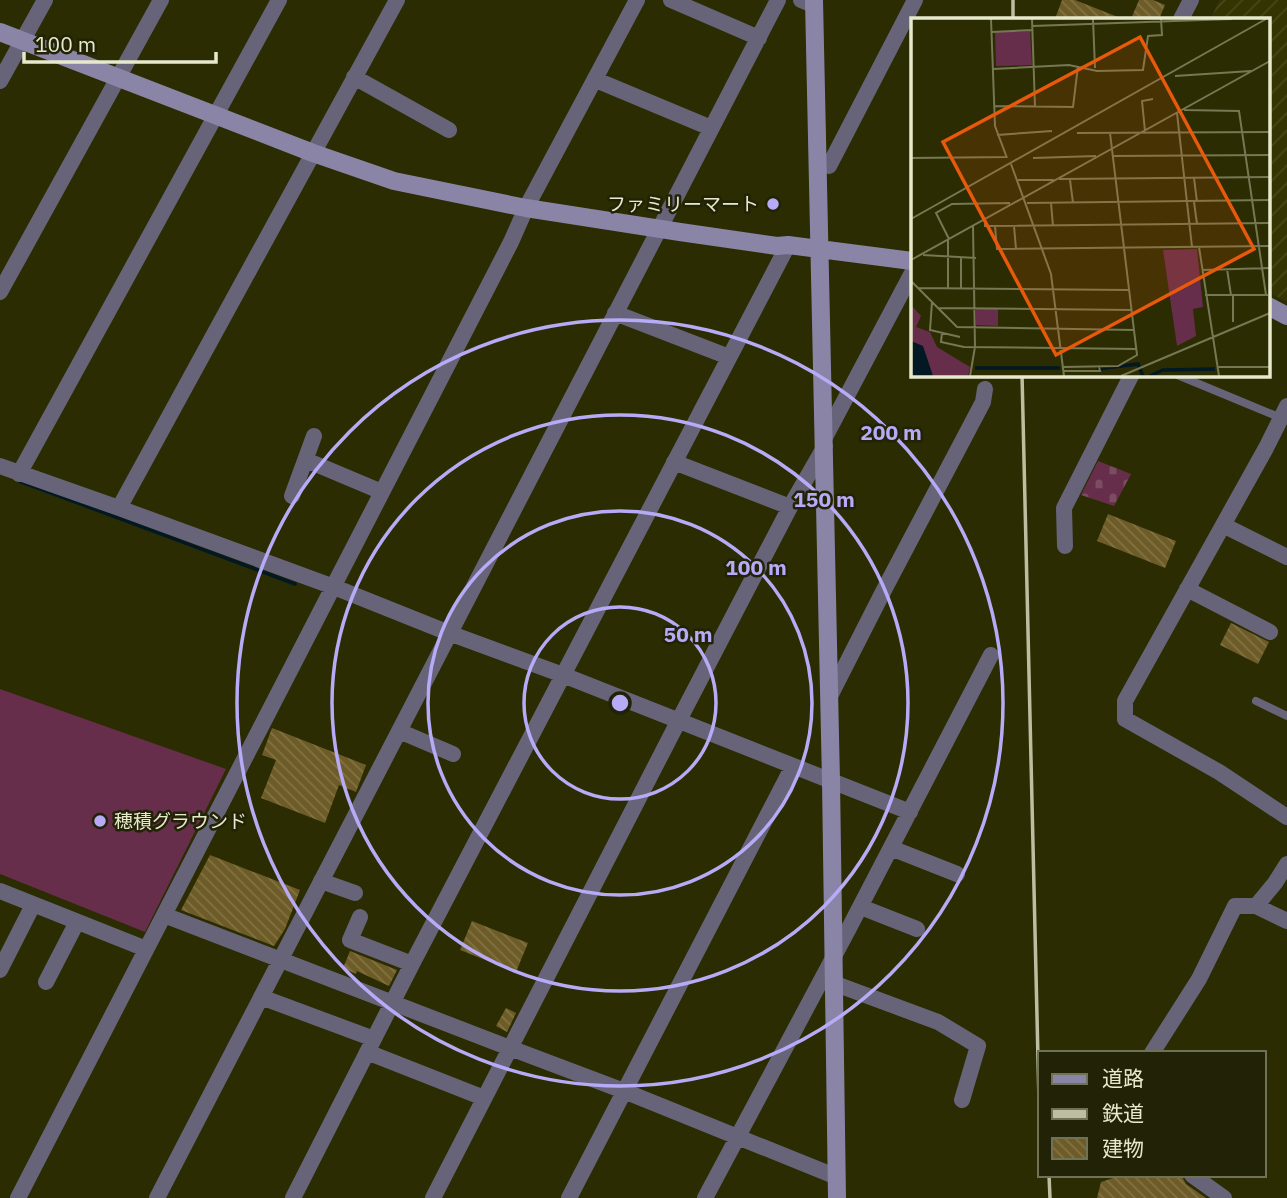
<svg xmlns="http://www.w3.org/2000/svg" width="1287" height="1198" font-family="'IBM Plex Sans','Noto Sans JP',sans-serif">
  <defs>
    <pattern id="industrial-furrows" width="10" height="10" patternUnits="userSpaceOnUse" patternTransform="scale(1.75)"><rect width="10" height="10" fill="#333401"/><path d="M-1 1l2-2M0 10L10 0M9 11l2-2" fill="none" stroke="#474819"/></pattern>
    <pattern id="cemetery-stones" width="16" height="16" patternUnits="userSpaceOnUse" patternTransform="scale(1.75)"><rect width="16" height="16" fill="#662e4a"/><path d="M2 7V4a2 2 0 0 1 4 0v3zM10 15v-3a2 2 0 0 1 4 0v3z" fill="#7c4c63"/></pattern>
    <pattern id="building-back-hatch" width="6" height="6" patternUnits="userSpaceOnUse" patternTransform="scale(1.75)"><rect width="6" height="6" fill="#6d5c27"/><path d="M-1 5l2 2M0 0l6 6M5-1l2 2" fill="none" stroke="#827345"/></pattern>
  </defs>
  <rect width="100%" height="100%" fill="#2b2c02"/>
  <path fill="url(#industrial-furrows)" d="M1220,0h67v302l-19,-10v-273h-58z"/>
  <path fill="url(#cemetery-stones)" d="M1098,461l33,13 -17,32 -33,-11z"/>
  <path fill="#662e4a" d="M0,689l226,80 -81,163 -145,-58z"/>
  <g fill="none" stroke-linecap="round" stroke-linejoin="round">
    <path stroke="#021823" stroke-width="3.5" d="M19,481l276,103"/>
  </g>
  <path fill="url(#building-back-hatch)" d="M1062,0h13l48,19h-68z
    M1139,0h14l12,5 -6,14h-28z
    M1108,514l68,27 -11,27 -68,-27z
    M1231,623l38,19 -11,22 -38,-19z
    M272,728l94,37 -10,27 -17,-7 -14,38 -64,-25 15,-38 -14,-5z
    M210,855l90,35 -15,39 -11,17 -93,-36z
    M472,921l56,22 -12,29 -56,-22z
    M350,951l47,19 -8,16 -32,-15 -1,3 -13,-6z
    M506,1008l10,5 -9,19 -11,-6z
    M1115,1175h66l5,9 20,14h-109l4,-16 12,-4z"/>
  <g fill="none" stroke-linecap="round" stroke-linejoin="round">
    <path stroke="#67647a" stroke-width="8" d="M1175,374l106,44
      M1256,701l31,15"/>
    <path stroke="#67647a" stroke-width="16" d="M671,0l88,38
      M801,0l14,6
      M1181,19l10,-19
      M354,77l95,53
      M596,80l115,48
      M0,81l45,-81
      M829,166l86,-166
      M0,292l161,-292
      M615,313l114,44
      M1287,406l-21,42 -141,253v18l94,53 68,45
      M824,439l88,-166
      M306,460l76,32
      M674,462l116,45
      M0,466l119,42 215,79 115,46 114,42 347,137
      M19,474l260,-474
      M292,496l22,-60
      M119,508l278,-508
      M1223,525l64,32
      M1065,546l-1,-38 68,-134
      M1187,589l83,43
      M829,698l56,-110 98,-186 2,-13
      M399,731l54,23
      M891,848l66,26
      M321,881l34,12
      M0,891l146,58
      M1256,906l19,-23 12,-19
      M861,907l56,22
      M164,915l346,133 114,43 213,86
      M360,917l-10,23 62,24
      M0,970l33,-65
      M46,982l31,-60
      M833,983l105,39 40,24 -16,54
      M261,997l113,42
      M367,1052l117,46
      M1152,1053l47,-74 36,-73h21l31,15
      M1192,1175l32,23
      M18,1198c164,-319 329,-637 493,-956l15,-34 111,-208
      M157,1198l621,-1198
      M293,1198l119,-234 376,-719
      M433,1198l246,-478 111,-213 35,-61
      M569,1198l224,-432
      M705,1198l143,-268 143,-275"/>
    <path stroke="#8a85a7" stroke-width="18" d="M814,0l17,781 6,417
      M0,32l313,121 81,28 132,27 154,24 97,14 11,-1 124,16
      M1268,306l19,10"/>
    <path stroke="#bcbe9f" stroke-width="3.5" d="M1013,0v19
      M1022,374l18,771
      M1049,1175l1,23"/>
  </g>
  <g fill="none" stroke="#b7abf8" stroke-width="3.5">
    <circle cx="620" cy="703" r="96"/>
    <circle cx="620" cy="703" r="192"/>
    <circle cx="620" cy="703" r="288"/>
    <circle cx="620" cy="703" r="383"/>
  </g>
  <g fill="#b7abf8" stroke="#212206" stroke-width="2.5">
    <circle cx="773" cy="204" r="7"/>
    <circle cx="100" cy="821" r="7"/>
  </g>
  <g text-anchor="middle" stroke-width="5" stroke-linejoin="round" paint-order="stroke">
    <g font-size="19" fill="#e7e9cd" stroke="#212206" text-anchor="end">
      <text x="759" y="211">ファミリーマート</text>
      <text x="114" y="828" text-anchor="start">穂積グラウンド</text>
    </g>
  </g>
  <g transform="translate(911 18)">
    <rect width="359" height="359" fill="#2b2c02"/>
    <path d="M0,287l10,11 -5,11 14,5 7,15 33,20 -2,9h-57zM65,291h22v17l-22,-1z" fill="#662e4a"/>
    <path d="M119,13l2,34 -36,1 -1,-34zM286,231l6,58 -10,2 3,27 -19,10 -14,-96z" fill="#662e4a"/>
    <path d="M0,323l12,5 10,30h-22z" fill="#021823"/>
    <path fill="none" stroke="#021823" stroke-width="3.5" d="M64,350h85M186,351l41,-5 5,12M239,358l13,-6 52,-1"/>
    <path fill="none" stroke="#767853" stroke-width="2" d="M80,1l4,107 12,32M121,1l3,88M182,1l2,49M121,8l200,-7M81,14l40,-2M82,51l76,-4 28,6 46,-1 5,-34 14,-1 -1,-16M264,58l76,-5M83,88l79,1 5,-41M273,92l55,1 27,184M266,95l15,134M234,113l-3,-30 11,-2M166,115l193,-1M86,117l55,-4M202,138l157,-1M0,140l96,-1M122,140l63,-2M100,146l40,110 13,102M283,160l3,24M148,161l211,-2M107,162h36M159,162l3,23M283,184l3,22M116,185l243,-3M140,185l2,23M0,201l355,-200M74,202v6l285,-3M84,208l2,23 273,-3M103,208l2,23M38,221l-13,-26 16,-9 58,-1M288,229l20,129M12,237l53,3M0,242l359,-199M316,251l4,26M291,252l68,-2M0,263l46,46 177,3M7,270l211,2M37,270v-48M50,270v-30M294,277h63M21,284l-2,28 30,7M27,290l194,2M322,304v-27M31,315l-1,9 23,5 173,2M152,349l55,-1 19,-11 -27,-222M307,349h52M153,353h36l-1,-4M59,358l5,-29 -2,-121M210,358l149,-63"/>
    <path fill="#e8590c" fill-opacity="0.15" stroke="#e8590c" stroke-width="3.5" d="M229,19l114,212 -198,106 -113,-213z"/>
    <rect width="359" height="359" fill="none" stroke="#e7e9cd" stroke-width="3.5"/>
  </g>
  <circle cx="620" cy="703" r="10" fill="#b7abf8" stroke="#212206" stroke-width="3.5"/>
  <g font-size="21" text-anchor="middle" font-weight="bold" fill="#b7abf8" stroke="#212206" stroke-width="5" stroke-linejoin="round" paint-order="stroke">
    <text x="891" y="440">200 m</text>
    <text x="824" y="507">150 m</text>
    <text x="756" y="575">100 m</text>
    <text x="688" y="642">50 m</text>
  </g>
  <rect x="1038" y="1051" width="228" height="126" fill="#212206" stroke="#707256" stroke-width="2"/>
  <rect x="1052" y="1074" width="35" height="10" fill="#8a85a7" stroke="#707256" stroke-width="2"/>
  <text x="1102" y="1086" font-size="21" fill="#e7e9cd">道路</text>
  <rect x="1052" y="1109" width="35" height="10" fill="#bcbe9f" stroke="#707256" stroke-width="2"/>
  <text x="1102" y="1121" font-size="21" fill="#e7e9cd">鉄道</text>
  <rect x="1052" y="1138" width="35" height="21" fill="url(#building-back-hatch)" stroke="#707256" stroke-width="2"/>
  <text x="1102" y="1156" font-size="21" fill="#e7e9cd">建物</text>
  <path d="M24 52v10h192v-10" fill="none" stroke="#e7e9cd" stroke-width="3.5"/>
  <text x="35" y="52" font-size="21" fill="#e7e9cd" stroke="#212206" stroke-width="5" paint-order="stroke">100 m</text>
</svg>
